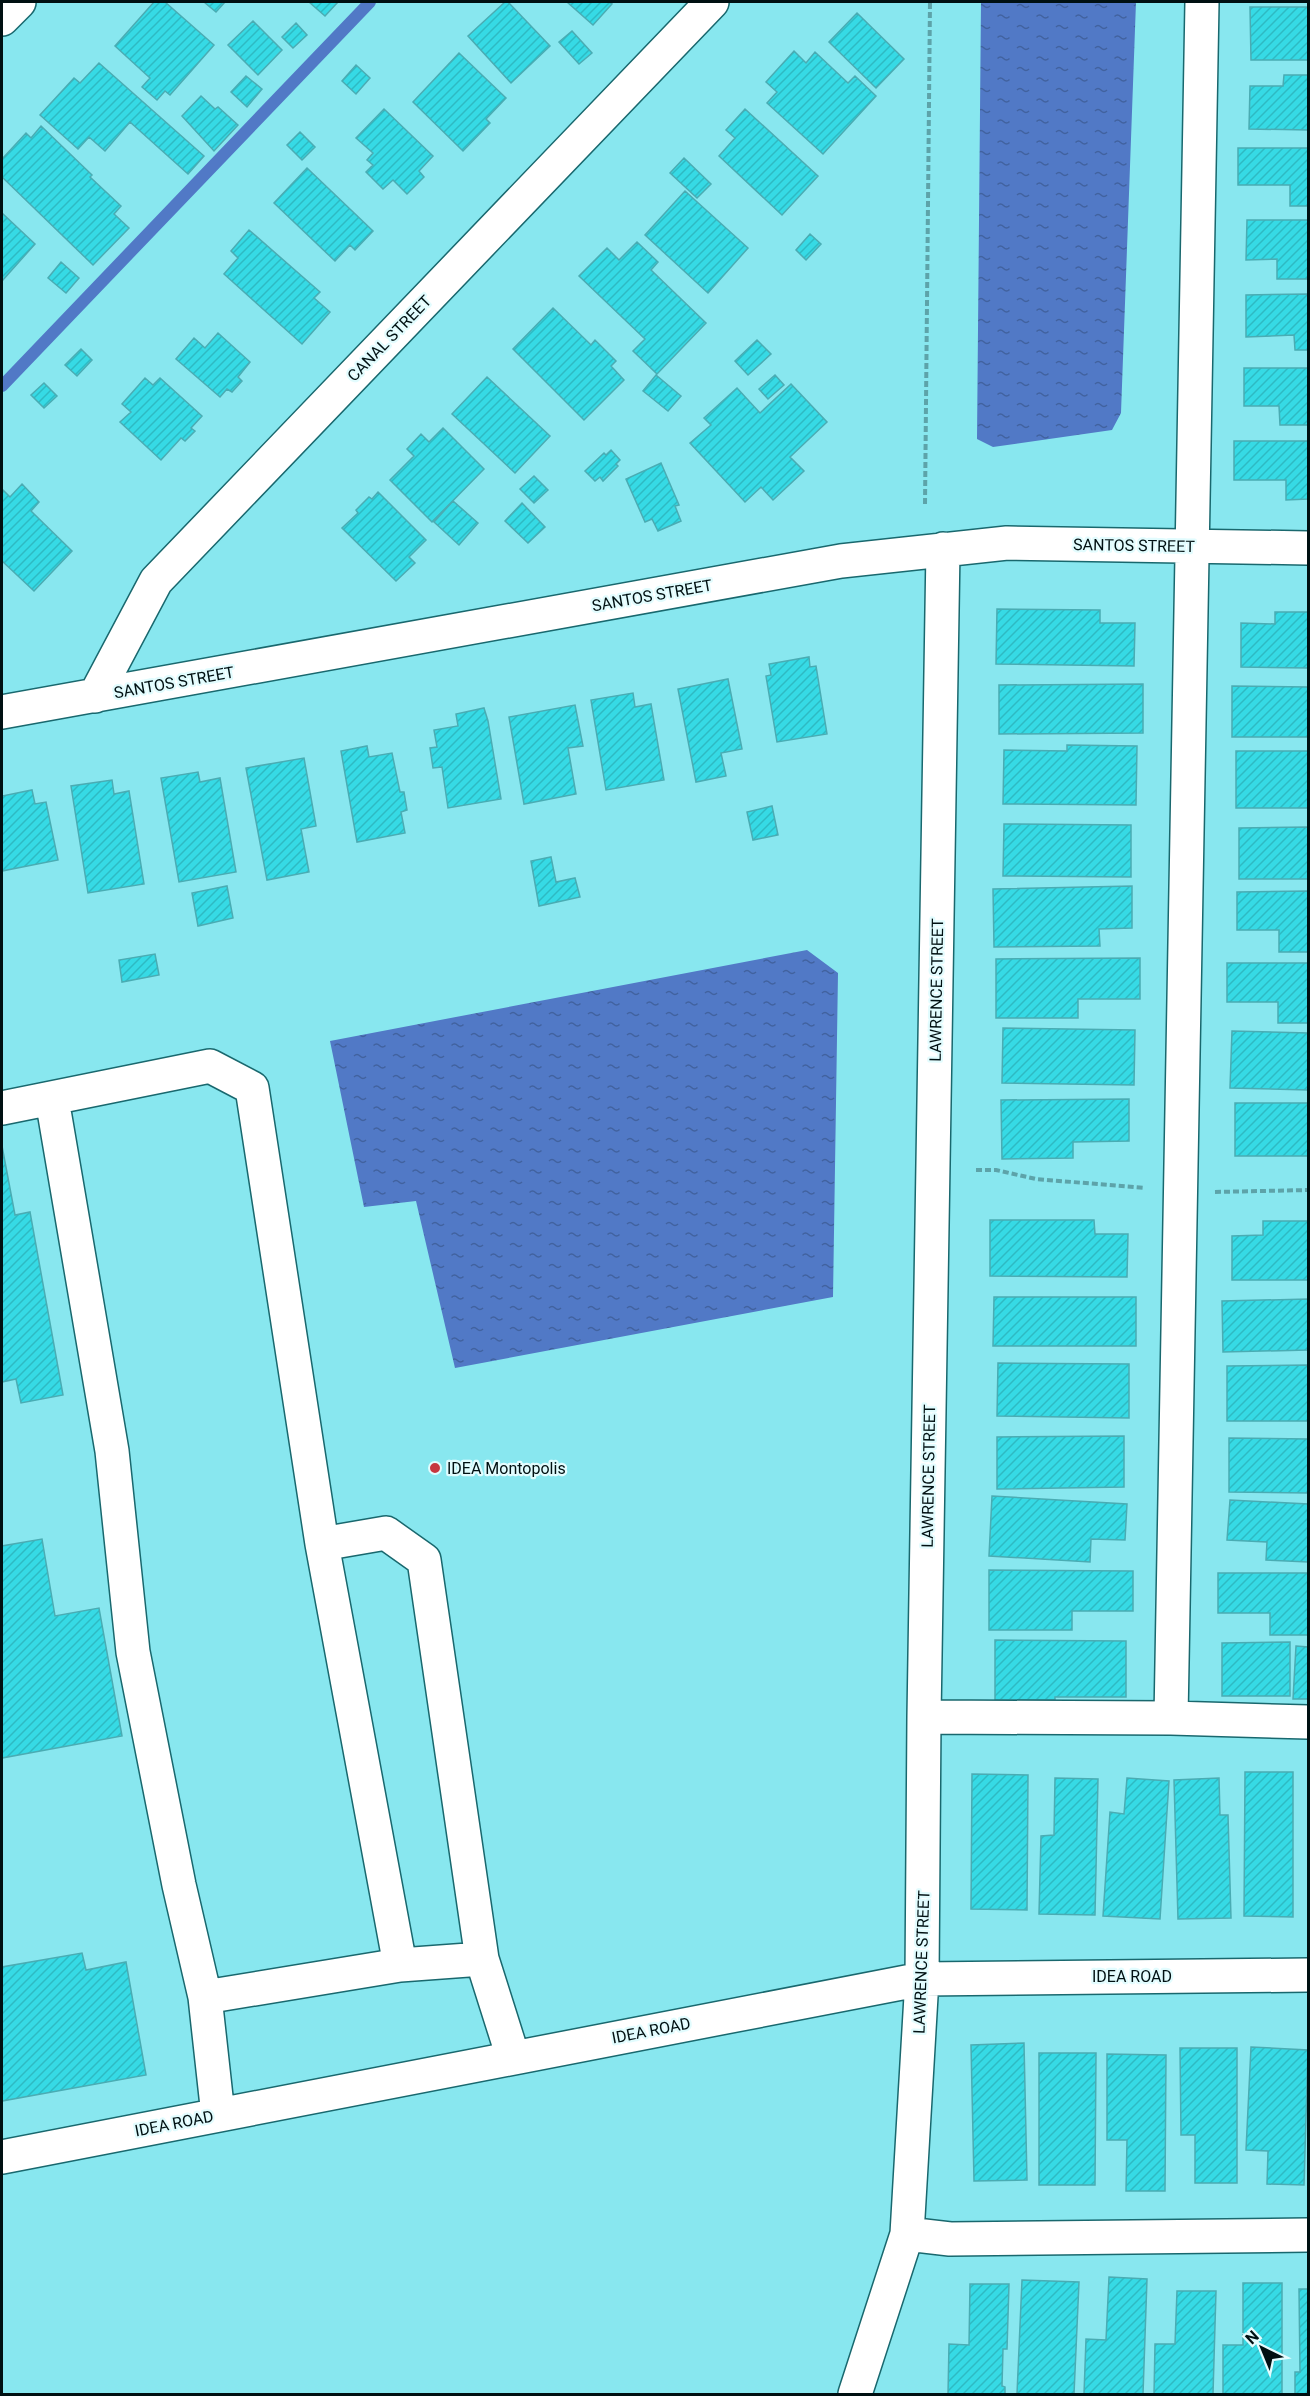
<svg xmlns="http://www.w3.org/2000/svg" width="1310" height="2396" font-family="Roboto,sans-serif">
  <defs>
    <pattern id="water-ripples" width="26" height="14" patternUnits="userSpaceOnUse" patternTransform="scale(1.5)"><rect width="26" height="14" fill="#5179c6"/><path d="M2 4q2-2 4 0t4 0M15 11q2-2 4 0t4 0" fill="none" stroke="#41629f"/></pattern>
    <pattern id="building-hatch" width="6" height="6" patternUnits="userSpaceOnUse" patternTransform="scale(1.5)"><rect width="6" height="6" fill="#36dae5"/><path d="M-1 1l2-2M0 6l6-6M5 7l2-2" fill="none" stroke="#2ebac3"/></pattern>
  </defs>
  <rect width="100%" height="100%" fill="#88e7ef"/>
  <path fill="url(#water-ripples)" d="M981,2h155l-15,411 -9,17 -119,17 -16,-8z
    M807,950l31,23 -5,324 -378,71 -39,-167 -52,6 -34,-166z"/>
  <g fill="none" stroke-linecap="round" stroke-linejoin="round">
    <path stroke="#5179c6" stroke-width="12" d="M2,386l368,-384"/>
  </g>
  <path fill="url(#building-hatch)" stroke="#4aacb3" stroke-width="1.5" d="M154,2h11l49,43 -44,50 -5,-4 -8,9 -15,-13 8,-9 -35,-32z
    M204,2h21l-9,10z
    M309,2h29l-13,14z
    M505,2h3l42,44 -39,37 -43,-47z
    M567,2h42l3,2 -19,21z
    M1250,7h58v53h-57z
    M857,13l47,46 -28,29 -47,-46z
    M253,21l29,29 -24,25 -30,-30z
    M296,23l11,12 -14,13 -11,-11z
    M572,31l20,22 -13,11 -20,-22z
    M794,51l12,12 9,-11 33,31 7,-7 21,20 -53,58 -56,-51 10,-11 -11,-10z
    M459,53l47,45 -20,21 4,4 -27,28 -50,-49z
    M99,63l105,93 -16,18 -58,-52 -25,29 -16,-14 -11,12 -38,-34 34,-37 6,5z
    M356,65l14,13 -14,16 -14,-13z
    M1284,75h24v55l-59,-1 1,-43h33z
    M246,76l16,13 -15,18 -16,-15z
    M201,96l14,13 3,-2 20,18 -24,26 -32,-35z
    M384,109l49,47 -14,15 5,6 -17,17 -14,-14 -10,9 -17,-17 7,-7 -6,-5 6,-7 -17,-15z
    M745,109l73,67 -36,39 -63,-59 16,-18 -9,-8z
    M41,126l51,49 -2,2 31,29 -7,8 15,14 -36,37 -91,-88v-18l24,-26 5,5z
    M300,132l15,15 -13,13 -15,-15z
    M1238,148h70v58h-18v-21h-52z
    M684,158l27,26 -14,14 -27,-25z
    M307,168l66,63 -18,19 -5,-5 -15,16 -61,-58z
    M685,191l63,57 -40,45 -63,-58z
    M2,213l33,31 -33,37z
    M1247,220h61v59h-31v-20l-31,1z
    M249,230l71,62 -6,6 16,14 -28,32 -78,-70 14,-16 -7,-7z
    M810,234l11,10 -15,16 -10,-10z
    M637,242l21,20 -7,8 55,53 -49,51 -24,-23 12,-12 -66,-63 28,-28 12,12z
    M61,262l18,16 -13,15 -18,-15z
    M1308,294v56h-13l-1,-15 -48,2v-42z
    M553,308l38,37 4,-5 21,21 -5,5 13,14 -40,40 -71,-71z
    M218,333l32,29 -12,15 4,4 -10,11 -5,-3 -7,8 -44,-38 18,-21 11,10z
    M757,340l14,14 -23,21 -13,-14z
    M81,349l11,11 -15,16 -12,-11z
    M1244,368h64v57h-28l-1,-19h-35z
    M656,375l25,21 -13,15 -25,-20z
    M775,375l9,10 -16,14 -9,-10z
    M487,377l63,59 -35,37 -63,-59z
    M145,378l8,7 7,-7 42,38 -11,12 4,3 -10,10 -4,-3 -20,22 -41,-38 11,-10 -9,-8z
    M44,383l13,13 -13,12 -13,-13z
    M791,384l36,38 -37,35 14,14 -31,29 -12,-13 -16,15 -55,-59 21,-18 -7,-7 33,-30 23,25z
    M443,428l41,41 -52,53 -42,-42 24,-24 -7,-7 14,-15 8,8z
    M1234,441h74v58l-22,1v-20h-52z
    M611,450l9,10 -4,4 2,2 -15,15 -3,-4 -5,4 -10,-10 19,-18 2,2z
    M661,463l18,42 -4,1 6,15 -23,10 -6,-12 -7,3 -19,-43z
    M534,476l14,14 -14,13 -14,-14z
    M22,484l17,18 -8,9 41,40 -38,40 -32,-30v-72l8,8z
    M378,492l48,48 -17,17 6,6 -19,18 -54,-53 16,-15 -2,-3 13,-13 3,2z
    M453,501l25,22 -19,22 -25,-23z
    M522,503l23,24 -17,16 -23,-22z
    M997,609l103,1v13h35l-1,43 -138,-2z
    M1275,612h33v56l-67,-1v-44l34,1z
    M809,657l1,10 6,-1 11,68 -50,8 -11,-66 5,-1 -2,-11z
    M728,679l14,70 -21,4 5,23 -30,6 -18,-93z
    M1143,684v49l-144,1v-49z
    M1232,686l76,1v50h-76z
    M633,693l2,14 16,-3 13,76 -58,10 -15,-90z
    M575,705l8,41 -15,2 8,46 -52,10 -15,-87z
    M484,708l4,13 13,78 -53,9 -6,-41 -9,1 -3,-20 7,-1 -3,-17 24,-4 -2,-12z
    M1067,745l70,1 -1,59 -133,-1 1,-54 63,1z
    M367,746l2,11 23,-4 8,39h4l3,18 -6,2 4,21 -48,9 -16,-91z
    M1236,751h72v57h-72z
    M304,758l12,68 -15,3 8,43 -42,8 -21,-112z
    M198,772l2,10 20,-4 16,94 -57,10 -18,-104z
    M112,780l2,14 15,-3 15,93 -56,9 -17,-107z
    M32,790l3,14 11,-2 12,58 -56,11v-75z
    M772,806l6,29 -25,5 -6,-28z
    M1004,824l127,1v52l-128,-1z
    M1308,827v52h-69v-51z
    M551,857l5,25 19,-4 5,19 -41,9 -8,-45z
    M227,886l6,32 -35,8 -6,-33z
    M1132,886v42l-33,1 1,17 -106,1 -1,-58z
    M1308,891v61h-29v-22h-42v-38z
    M155,954l4,21 -37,7 -3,-22z
    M1140,958v41h-62v19h-82v-59z
    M1227,963h81v60h-30v-21h-51z
    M1003,1028l132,2 -1,55 -132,-2z
    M1232,1031l76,2v57l-78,-2z
    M1129,1099v42l-56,1v16l-71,1 -1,-59z
    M1235,1103h73v53h-73z
    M2,1146l13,69 15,-3 33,183 -42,8 -5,-24 -14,3z
    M990,1220h104l1,14h33l-1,43 -137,-1z
    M1263,1221h45v59h-76v-44l31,-1z
    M994,1297h142v49h-143z
    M1308,1299v51l-85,2 -1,-51z
    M998,1363l131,1v54l-132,-2z
    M1308,1365v56h-81v-55z
    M1124,1436v51l-127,2v-52z
    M1229,1438l79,1v54l-79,-1z
    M992,1496l135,8 -2,36 -34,-1 -1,23 -101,-6z
    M1230,1500l78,4v58l-42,-2 1,-18 -40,-2z
    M42,1539l13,77 44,-8 23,128 -120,22v-212z
    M989,1570l144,1v40h-61v19h-83z
    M1218,1573h90v62h-38v-22h-52z
    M995,1640l131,1v56h-71v3h-60z
    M1290,1642v54h-68v-53z
    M1296,1646l12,1v52h-15z
    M1245,1772h48v145l-49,-1z
    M972,1774l56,1 -1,135 -56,-1z
    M1055,1778l43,1 -3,136 -56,-1 2,-78 13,-1z
    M1127,1778l42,3 -9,138 -57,-3 7,-104 14,2z
    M1219,1778l1,37h8l3,103 -53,1 -4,-139z
    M82,1953l4,17 40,-8 20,113 -144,26v-134z
    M1024,2043l3,137 -53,1 -3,-136z
    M1251,2047l57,3 -4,135 -37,-1 1,-33 -22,-1z
    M1180,2048h57v135h-42v-48h-14z
    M1039,2053h57l-1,132h-56z
    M1107,2054l59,1 -1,136h-39l1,-51h-20z
    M1109,2277l38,2 -4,115h-59l2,-55 20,1z
    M1022,2280l57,2 -5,112h-57z
    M1243,2283h39v111h-59v-49h20z
    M970,2284h39l-2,65h-4l-1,37 3,1v7h-57l1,-50 20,1z
    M1299,2289h9v105h-13v-22h5z
    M1177,2291h39l-3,103h-59l1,-50h20z"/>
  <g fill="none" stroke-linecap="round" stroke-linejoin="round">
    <g stroke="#19686e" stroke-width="36">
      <path id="minor" d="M2,19l17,-17
        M95,696l61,-115 556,-579
        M2,712l839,-151 166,-18 301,5
        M52,1099l60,352 21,201 46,233 26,112 13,118
        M2,1108l208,-42 42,22 70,456 78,421
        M322,1544l64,-11 38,27 58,399
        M924,1717l247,1 137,4
        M1171,1718l31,-1716
        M205,1997l195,-32 82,-6 31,98
        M2,2157l920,-178 386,-4
        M907,2234l43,5 358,-4
        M855,2394l52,-160 15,-255 2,-262 19,-1168"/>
    </g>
    <path stroke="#5da3a9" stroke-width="4" stroke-dasharray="6 3" stroke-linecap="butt" d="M925,504l5,-502
      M976,1170h20l40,9 109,9
      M1215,1192l93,-2"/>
    <use href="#minor" stroke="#fff" stroke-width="33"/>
  </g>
  <circle fill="#c6363f" stroke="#e2fcfe" stroke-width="2" cx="435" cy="1468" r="6"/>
  <g text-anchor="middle" stroke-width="4.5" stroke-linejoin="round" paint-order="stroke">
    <g font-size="16" fill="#001012" stroke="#e2fcfe">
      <text transform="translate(389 338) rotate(-46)" y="6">CANAL STREET</text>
      <text transform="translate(1134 545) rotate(1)" y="6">SANTOS STREET</text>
      <text transform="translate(652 595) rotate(-10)" y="6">SANTOS STREET</text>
      <text transform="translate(174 682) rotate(-10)" y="6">SANTOS STREET</text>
      <text transform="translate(936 990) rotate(-89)" y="6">LAWRENCE STREET</text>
      <text transform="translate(928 1476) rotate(-89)" y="6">LAWRENCE STREET</text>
      <text transform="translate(921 1962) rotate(-88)" y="6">LAWRENCE STREET</text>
      <text x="1132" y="1982">IDEA ROAD</text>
      <text transform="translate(651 2030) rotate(-11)" y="6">IDEA ROAD</text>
      <text transform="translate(174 2123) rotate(-11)" y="6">IDEA ROAD</text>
    </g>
    <g font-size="16" fill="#001012" stroke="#e2fcfe" text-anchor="start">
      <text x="447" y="1474">IDEA Montopolis</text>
    </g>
  </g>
  <rect width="1310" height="2396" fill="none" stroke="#001012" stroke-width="6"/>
  <g transform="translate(1262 2348) rotate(317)" stroke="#e2fcfe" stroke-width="4.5" paint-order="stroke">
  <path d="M0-4.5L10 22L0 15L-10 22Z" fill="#001012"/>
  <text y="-9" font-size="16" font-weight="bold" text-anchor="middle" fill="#001012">N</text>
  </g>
</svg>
